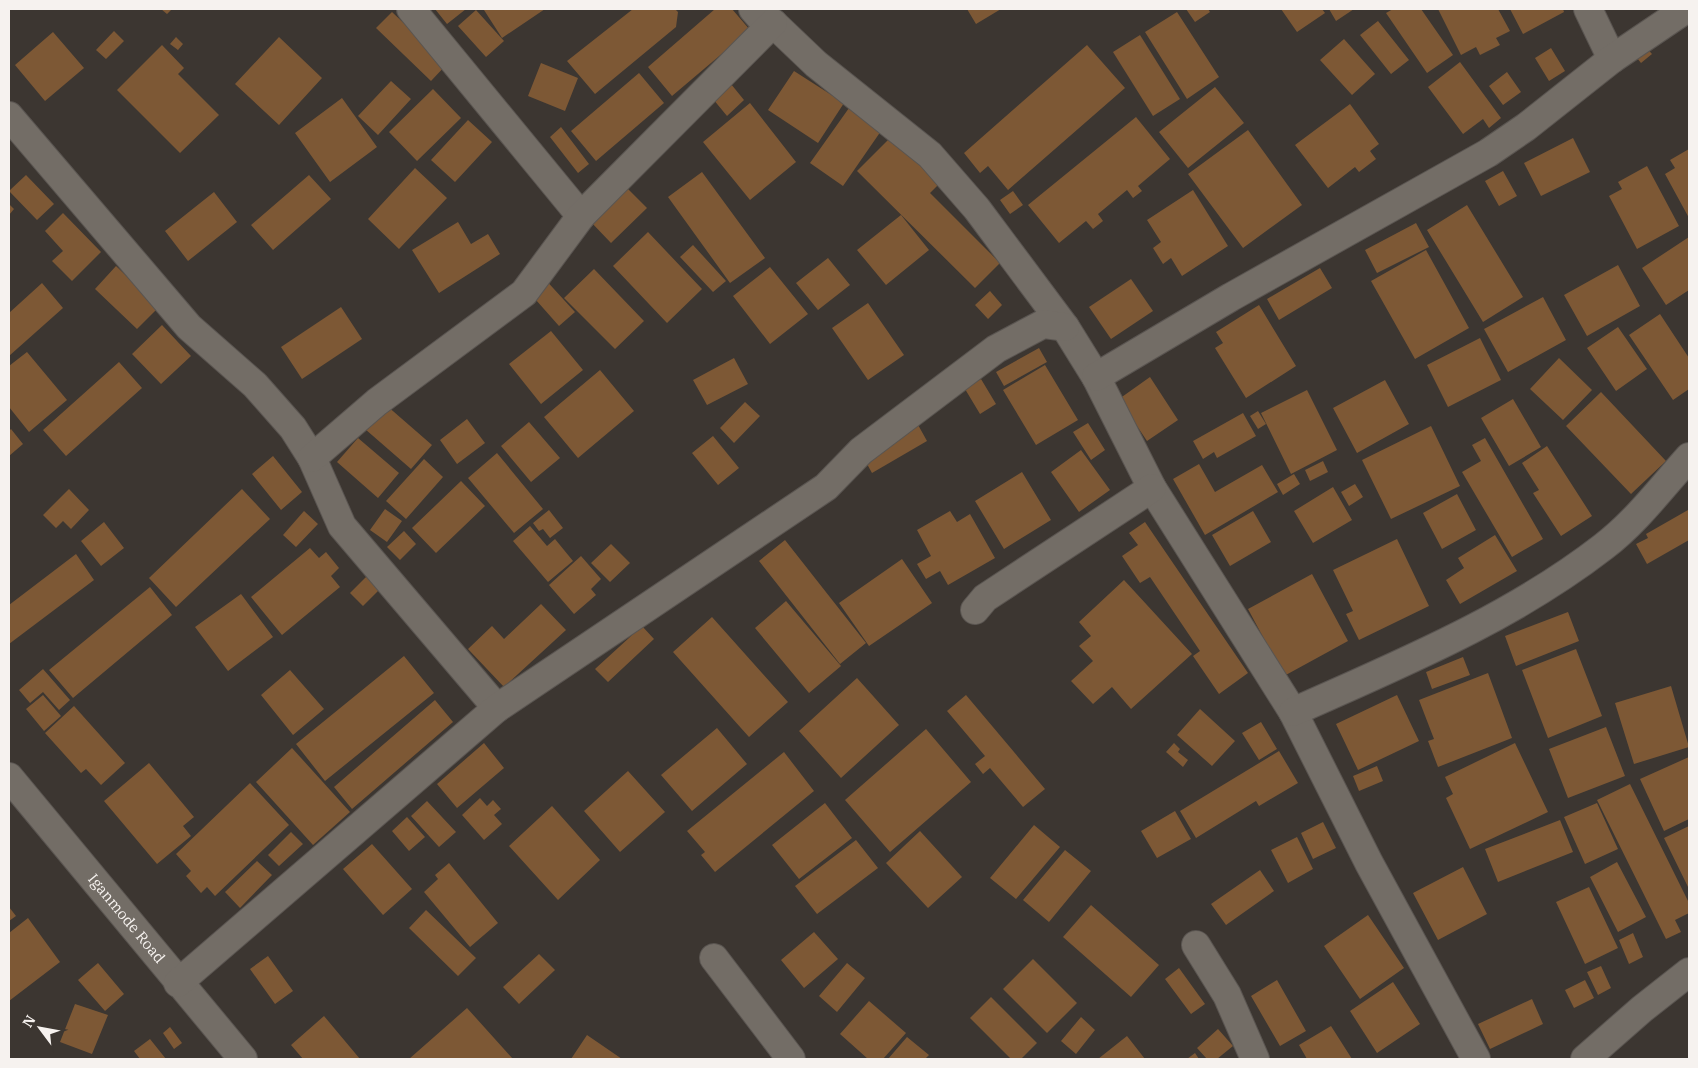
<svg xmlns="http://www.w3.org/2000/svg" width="1698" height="1068" font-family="'IBM Plex Serif',serif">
  <rect width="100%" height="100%" fill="#3c3631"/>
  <path fill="#7d5835" d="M161,9h11l-5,5z
    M435,9h31l-19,15z
    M486,9h59l-43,29 -18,-28z
    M633,9h42l3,3 -2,15 -81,67 -28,-33z
    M715,9h17l18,21 -78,66 -24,-29z
    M967,9h34l-25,15z
    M1186,9h22l2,3 -15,10z
    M1281,9h41l3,4 -28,19z
    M1329,9h25l-18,12z
    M1393,9h28l32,46 -26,18 -41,-60z
    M1438,9h60l12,22 -14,7 4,7 -20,10 -4,-8 -15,8z
    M1510,9h53l1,3 -41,22z
    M476,10l28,31 -18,16 -28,-31z
    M392,12l55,52 -16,17 -55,-53z
    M1177,12l42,65 -32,22 -42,-67z
    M1378,21l31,39 -18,14 -31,-39z
    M114,31l10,10 -18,18 -10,-9z
    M53,32l31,36 -39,33 -30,-36z
    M1140,35l40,64 -27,17 -40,-64z
    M176,37l7,7 -5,6 -8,-6z
    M279,37l43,41 -43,47 -44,-41z
    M1344,39l31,35 -23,21 -32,-35z
    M1643,44l9,10 -11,9 -8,-10z
    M162,45l22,23 -6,6 41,41 -39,38 -63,-63z
    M1087,45l38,43 -117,102 -20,-24 -8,7 -16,-20z
    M1551,48l14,23 -16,10 -14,-23z
    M1460,62l41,56 -12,10 -6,-9 -20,15 -35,-47z
    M541,63l37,15 -13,33 -37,-15z
    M794,71l50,32 -26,40 -50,-33z
    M1507,72l14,20 -18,13 -14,-19z
    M639,73l25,30 -68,58 -25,-30z
    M391,81l20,18 -33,36 -20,-19z
    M731,84l13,16 -17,16 -14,-17z
    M1215,87l29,36 -56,45 -29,-36z
    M433,89l28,29 -44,43 -28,-29z
    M342,98l35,49 -47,35 -35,-49z
    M750,103l46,59 -46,38 -47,-58z
    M1350,104l29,40 -9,7 6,8 -17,13 -4,-5 -27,21 -33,-43z
    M849,108l32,23 -38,55 -33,-23z
    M1136,117l34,42 -32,27 4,5 -9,7 -6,-8 -29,24 5,7 -10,8 -7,-8 -27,22 -31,-38z
    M468,120l24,22 -37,40 -24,-22z
    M561,127l28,37 -11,9 -28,-36z
    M1248,130l54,75 -59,43 -55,-74z
    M891,137l48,47 -9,9 70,70 -25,25 -118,-117z
    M1573,138l17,34 -49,24 -17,-33z
    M1689,149v69l-24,-44 10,-6 -5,-8z
    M1647,166l32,60 -42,23 -28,-53 13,-7 -4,-7z
    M415,168l32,30 -48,51 -31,-30z
    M1503,171l14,25 -18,10 -14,-25z
    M702,172l63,86 -35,25 -62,-86z
    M26,175l28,29 -17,16 -28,-29z
    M309,175l22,24 -58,51 -22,-25z
    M625,186l22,22 -36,35 -22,-23z
    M1193,190l35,56 -46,30 -11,-18 -8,6 -10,-16 8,-6 -14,-22z
    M1013,191l10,14 -13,9 -10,-14z
    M214,192l23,30 -49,39 -23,-30z
    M9,204l5,5 -5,6z
    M1467,205l56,92 -40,25 -56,-92z
    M63,213l38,39 -29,29 -20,-20 11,-10 -18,-20z
    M901,215l28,35 -43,35 -29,-35z
    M458,222l13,22 17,-10 12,20 -61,39 -27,-43z
    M1416,223l13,24 -52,26 -12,-23z
    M648,232l54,57 -35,34 -54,-57z
    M1689,237v53l-23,15 -24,-37z
    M693,245l33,36 -13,11 -33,-35z
    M1426,250l43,78 -54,31 -44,-78z
    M828,258l22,27 -32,25 -22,-27z
    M1618,265l22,41 -53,30 -23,-41z
    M116,266l43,41 -22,22 -42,-40z
    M770,267l38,47 -38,30 -37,-48z
    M1320,268l12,20 -53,32 -12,-21z
    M594,269l50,52 -29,28 -51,-51z
    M543,277l32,35 -16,14 -31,-35z
    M1131,279l22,32 -42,28 -22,-32z
    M42,283l21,25 -54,48v-43z
    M990,291l12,14 -14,14 -13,-14z
    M1543,297l23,43 -58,32 -24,-43z
    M868,303l36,52 -36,25 -36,-52z
    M1259,305l37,61 -50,32 -31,-50 8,-5 -7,-11z
    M341,307l21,32 -60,40 -21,-32z
    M1660,314l29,44v31l-16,11 -44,-65z
    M162,325l29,31 -30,28 -29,-30z
    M1618,327l29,42 -31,22 -29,-43z
    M551,331l32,39 -42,34 -32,-40z
    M1480,338l21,42 -53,27 -21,-42z
    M1039,348l8,14 -43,24 -8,-14z
    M27,352l40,48 -38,32 -20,-25v-41z
    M734,358l14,26 -41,21 -14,-25z
    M1559,358l33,32 -29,30 -33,-31z
    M119,362l23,26 -76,68 -23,-26z
    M1045,365l33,55 -42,25 -33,-55z
    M600,370l34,41 -56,47 -34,-41z
    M1150,377l28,43 -31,21 -28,-42z
    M981,379l15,25 -16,10 -15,-25z
    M1385,380l24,44 -52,29 -24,-45z
    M1307,390l30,60 -46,24 -30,-61z
    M1601,392l65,69 -35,33 -65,-68z
    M1513,399l28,48 -32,19 -28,-48z
    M745,402l15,14 -26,27 -14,-15z
    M386,405l46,40 -21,24 -46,-40z
    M1258,411l8,13 -8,5 -8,-13z
    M1243,413l13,23 -39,22 -3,-6 -11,7 -10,-18z
    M467,419l18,24 -28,21 -17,-24z
    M529,422l31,36 -29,24 -30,-36z
    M917,423l10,18 -55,32 -10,-18z
    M1088,423l17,27 -14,10 -18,-28z
    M1431,426l29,60 -69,33 -29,-59z
    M11,429l12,15 -14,12v-25z
    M713,436l26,32 -21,17 -26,-32z
    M358,438l41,35 -21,25 -41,-36z
    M1485,438l58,101 -31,18 -50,-85 19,-11 -9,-16z
    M1547,446l45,70 -31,20 -28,-43 6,-3 -17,-27z
    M1081,450l29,40 -31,22 -28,-40z
    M497,453l46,56 -29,24 -46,-55z
    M273,456l29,36 -21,18 -29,-36z
    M424,459l19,18 -37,42 -20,-18z
    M1323,461l5,11 -18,9 -5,-11z
    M1199,464l16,28 47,-27 16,27 -73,43 -32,-56z
    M1022,472l29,48 -47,29 -29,-48z
    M1294,474l6,10 -17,11 -6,-11z
    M461,481l24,25 -49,47 -24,-25z
    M1355,484l8,13 -14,9 -8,-14z
    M1333,487l19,33 -39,23 -19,-32z
    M69,489l20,21 -18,19 -8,-8 -7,7 -13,-13z
    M242,489l28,30 -94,88 -27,-29z
    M1457,494l19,36 -34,19 -19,-36z
    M385,509l17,12 -15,21 -17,-12z
    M549,510l14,18 -13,10 -7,-9 -4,2 -6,-8z
    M1688,510l1,30 -42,24 -11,-20 12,-6 -2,-4z
    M304,511l14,13 -22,23 -13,-12z
    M950,511l7,11 13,-8 25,44 -47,27 -8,-14 -14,8 -9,-15 14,-8 -14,-26z
    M1253,511l18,31 -41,24 -18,-31z
    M104,522l20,26 -23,18 -20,-25z
    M1145,522l103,151 -29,21 -26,-38 7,-5 -50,-74 -10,6 -18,-27 16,-11 -9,-12z
    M530,526l17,20 8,-7 18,22 -25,21 -35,-41z
    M404,531l12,13 -16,16 -13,-13z
    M1495,535l22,36 -57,33 -14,-24 18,-12 -6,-10z
    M1397,539l32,67 -70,34 -13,-26 7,-3 -20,-41z
    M785,540l81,103 -26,21 -81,-103z
    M611,544l19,19 -20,19 -19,-19z
    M310,548l9,10 7,-6 13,16 -8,8 9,11 -58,48 -31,-38z
    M76,554l18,26 -85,64v-39z
    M581,556l20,23 -10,10 5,6 -22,19 -25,-29z
    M902,559l30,44 -63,43 -30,-43z
    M371,572l13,13 -21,21 -13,-13z
    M1312,574l36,67 -64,35 -36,-67z
    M1124,580l68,74 -61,55 -19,-22 -19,17 -22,-23 22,-20 -14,-15 12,-10 -12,-14z
    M150,587l22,28 -99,83 -24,-28z
    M241,594l32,43 -45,34 -33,-44z
    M786,601l55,65 -32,27 -54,-65z
    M541,604l25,26 -62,57 -36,-38 24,-23 12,13z
    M1568,612l11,29 -63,25 -11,-30z
    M712,617l76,85 -39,35 -76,-85z
    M642,626l12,13 -46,43 -13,-13z
    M1576,649l26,67 -54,22 -26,-68z
    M404,656l30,37 -109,88 -29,-37z
    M1463,657l7,18 -38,14 -6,-17z
    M43,669l27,31 -11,10 -16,-18 -13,11 -11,-13z
    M290,670l34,39 -31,26 -32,-40z
    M1488,673l24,65 -74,29 -10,-26 6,-2 -15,-39z
    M857,678l42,47 -58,53 -42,-47z
    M1671,686l18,61 -55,17 -19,-61z
    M43,695l18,21 -17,15 -18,-22z
    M966,695l79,94 -22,18 -33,-39 -7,6 -8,-10 10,-8 -38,-45z
    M1397,695l22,46 -61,29 -22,-46z
    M435,700l18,22 -101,87 -18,-22z
    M74,706l51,57 -24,22 -15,-16 -5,4 -36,-40z
    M1200,709l35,32 -23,25 -35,-31z
    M1261,722l16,27 -18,11 -17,-27z
    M1606,727l19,49 -57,22 -19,-49z
    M717,728l30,36 -55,47 -31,-36z
    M926,729l45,53 -81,70 -45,-52z
    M484,743l20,25 -47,40 -20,-24z
    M1174,743l6,6 -2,3 10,8 -5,7 -17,-15z
    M1515,743l33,69 -78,37 -24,-51 7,-4 -8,-17z
    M292,748l58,64 -37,33 -57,-63z
    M1279,751l19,32 -39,23 -3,-5 -60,37 -16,-27z
    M784,752l30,39 -99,81 -14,-17 4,-3 -18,-21z
    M1689,757v62l-25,12 -24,-52z
    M149,763l45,54 -11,9 8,10 -34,28 -53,-63z
    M1377,766l6,15 -24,10 -6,-15z
    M628,771l37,41 -45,40 -36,-41z
    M250,783l39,42 -74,71 -8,-9 -6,6 -15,-17 5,-5 -15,-17z
    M1630,784l59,119v10l-14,7 6,12 -15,7 -69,-139z
    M480,798l7,8 6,-6 8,9 -7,6 8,9 -18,16 -22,-25z
    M427,801l29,31 -17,15 -28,-31z
    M825,803l27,35 -53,41 -27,-34z
    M1597,803l21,46 -33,15 -21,-47z
    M552,806l48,54 -42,40 -49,-54z
    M1175,811l16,28 -34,19 -16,-27z
    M407,817l18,20 -16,14 -17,-20z
    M1560,820l13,32 -75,30 -13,-33z
    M1323,822l13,26 -23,11 -12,-26z
    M1034,825l26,22 -44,52 -26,-21z
    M1689,826v63l-25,-51z
    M920,831l42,46 -34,31 -42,-45z
    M291,832l12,12 -24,22 -11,-11z
    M1297,837l16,32 -25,14 -17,-33z
    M856,840l22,28 -61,46 -22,-28z
    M372,844l40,45 -29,26 -40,-46z
    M1065,850l26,21 -42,51 -26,-22z
    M257,861l15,14 -32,33 -15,-16z
    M1617,862l29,55 -28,15 -28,-55z
    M449,863l49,60 -28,24 -46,-55 14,-13 -3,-4z
    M1463,867l24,47 -49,26 -25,-47z
    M1260,870l14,21 -48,34 -15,-21z
    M1589,887l29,61 -33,16 -29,-62z
    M1091,905l68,60 -28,32 -68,-60z
    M9,907l7,9 -7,5z
    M426,910l50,48 -18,18 -49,-48z
    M1368,915l36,53 -44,31 -36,-53z
    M28,918l32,44 -51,39v-68z
    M814,932l24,27 -34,29 -23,-28z
    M1633,933l10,24 -14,7 -10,-24z
    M539,954l16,16 -36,34 -16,-17z
    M268,956l25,35 -18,13 -25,-35z
    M1033,959l44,44 -30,30 -44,-44z
    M98,963l26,31 -19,17 -27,-31z
    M847,963l18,15 -28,34 -18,-16z
    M1601,966l10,22 -13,7 -11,-23z
    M1179,968l26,36 -14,10 -26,-35z
    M1277,980l29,51 -26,15 -29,-50z
    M1585,980l9,18 -20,10 -9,-18z
    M1393,982l27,42 -43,29 -27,-42z
    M991,997l46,46 -16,16h-10l-41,-41z
    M1532,999l11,25 -53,25 -12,-25z
    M869,1001l37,32 -23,26h-15l-28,-25z
    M75,1004l33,11 -16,39 -32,-12z
    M467,1008l46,51h-104z
    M324,1016l36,43h-57l-12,-14z
    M1081,1017l14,13 -19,24 -15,-13z
    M1331,1026l21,33h-45l-8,-14z
    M170,1027l12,16 -8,6 -11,-16z
    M1218,1029l15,17 -16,13h-10l-10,-11z
    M587,1035l35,24h-51z
    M1127,1036l18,23h-47z
    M907,1037l22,18 -4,4h-37z
    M150,1039l16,20h-26l-6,-8z
    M1195,1053l4,6h-12z"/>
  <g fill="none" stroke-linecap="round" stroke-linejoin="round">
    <g stroke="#5a5551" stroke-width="30">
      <g id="minor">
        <path d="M411,9l170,207"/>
        <path d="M753,9l7,8 13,6 43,41 114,91 47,54 88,118 31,50 56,111 141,224 76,151 107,196"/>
        <path d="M1588,9l24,50"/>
        <path d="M9,116l180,211 66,58 38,43 19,30 30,68 155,182"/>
        <path d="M1096,377l135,-80 257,-144 38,-26 86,-68 74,-50"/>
        <path d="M312,458l65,-56 147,-109 57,-77 192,-193"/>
        <path d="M975,610l10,-12 167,-110"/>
        <path d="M1293,712c107,-48 217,-93 310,-165 33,-25 59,-60 86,-90"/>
        <path id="s1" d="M9,777l234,282"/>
        <path d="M1196,945l31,50 28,64"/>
        <path d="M714,958l77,101"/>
        <path d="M178,983l319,-275 329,-221 35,-36 135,-102 47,-25 22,3"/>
        <path d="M1585,1059l57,-50 47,-37"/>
      </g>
    </g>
    <use href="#minor" stroke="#736d66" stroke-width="28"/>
  </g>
  <g text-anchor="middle" stroke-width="4" stroke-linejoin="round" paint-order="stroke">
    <g font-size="15" fill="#f6f2ef" stroke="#3c3631">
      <text dy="5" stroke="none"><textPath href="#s1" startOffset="184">Iganmode Road</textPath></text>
    </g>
  </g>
  <rect width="1698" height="1068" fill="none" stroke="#f6f2ef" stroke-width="20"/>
  <g transform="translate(40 1028) rotate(302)" stroke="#3c3631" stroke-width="4" paint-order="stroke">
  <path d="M0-4L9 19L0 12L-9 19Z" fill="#f6f2ef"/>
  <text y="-8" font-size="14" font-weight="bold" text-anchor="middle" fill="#f6f2ef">N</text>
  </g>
</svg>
